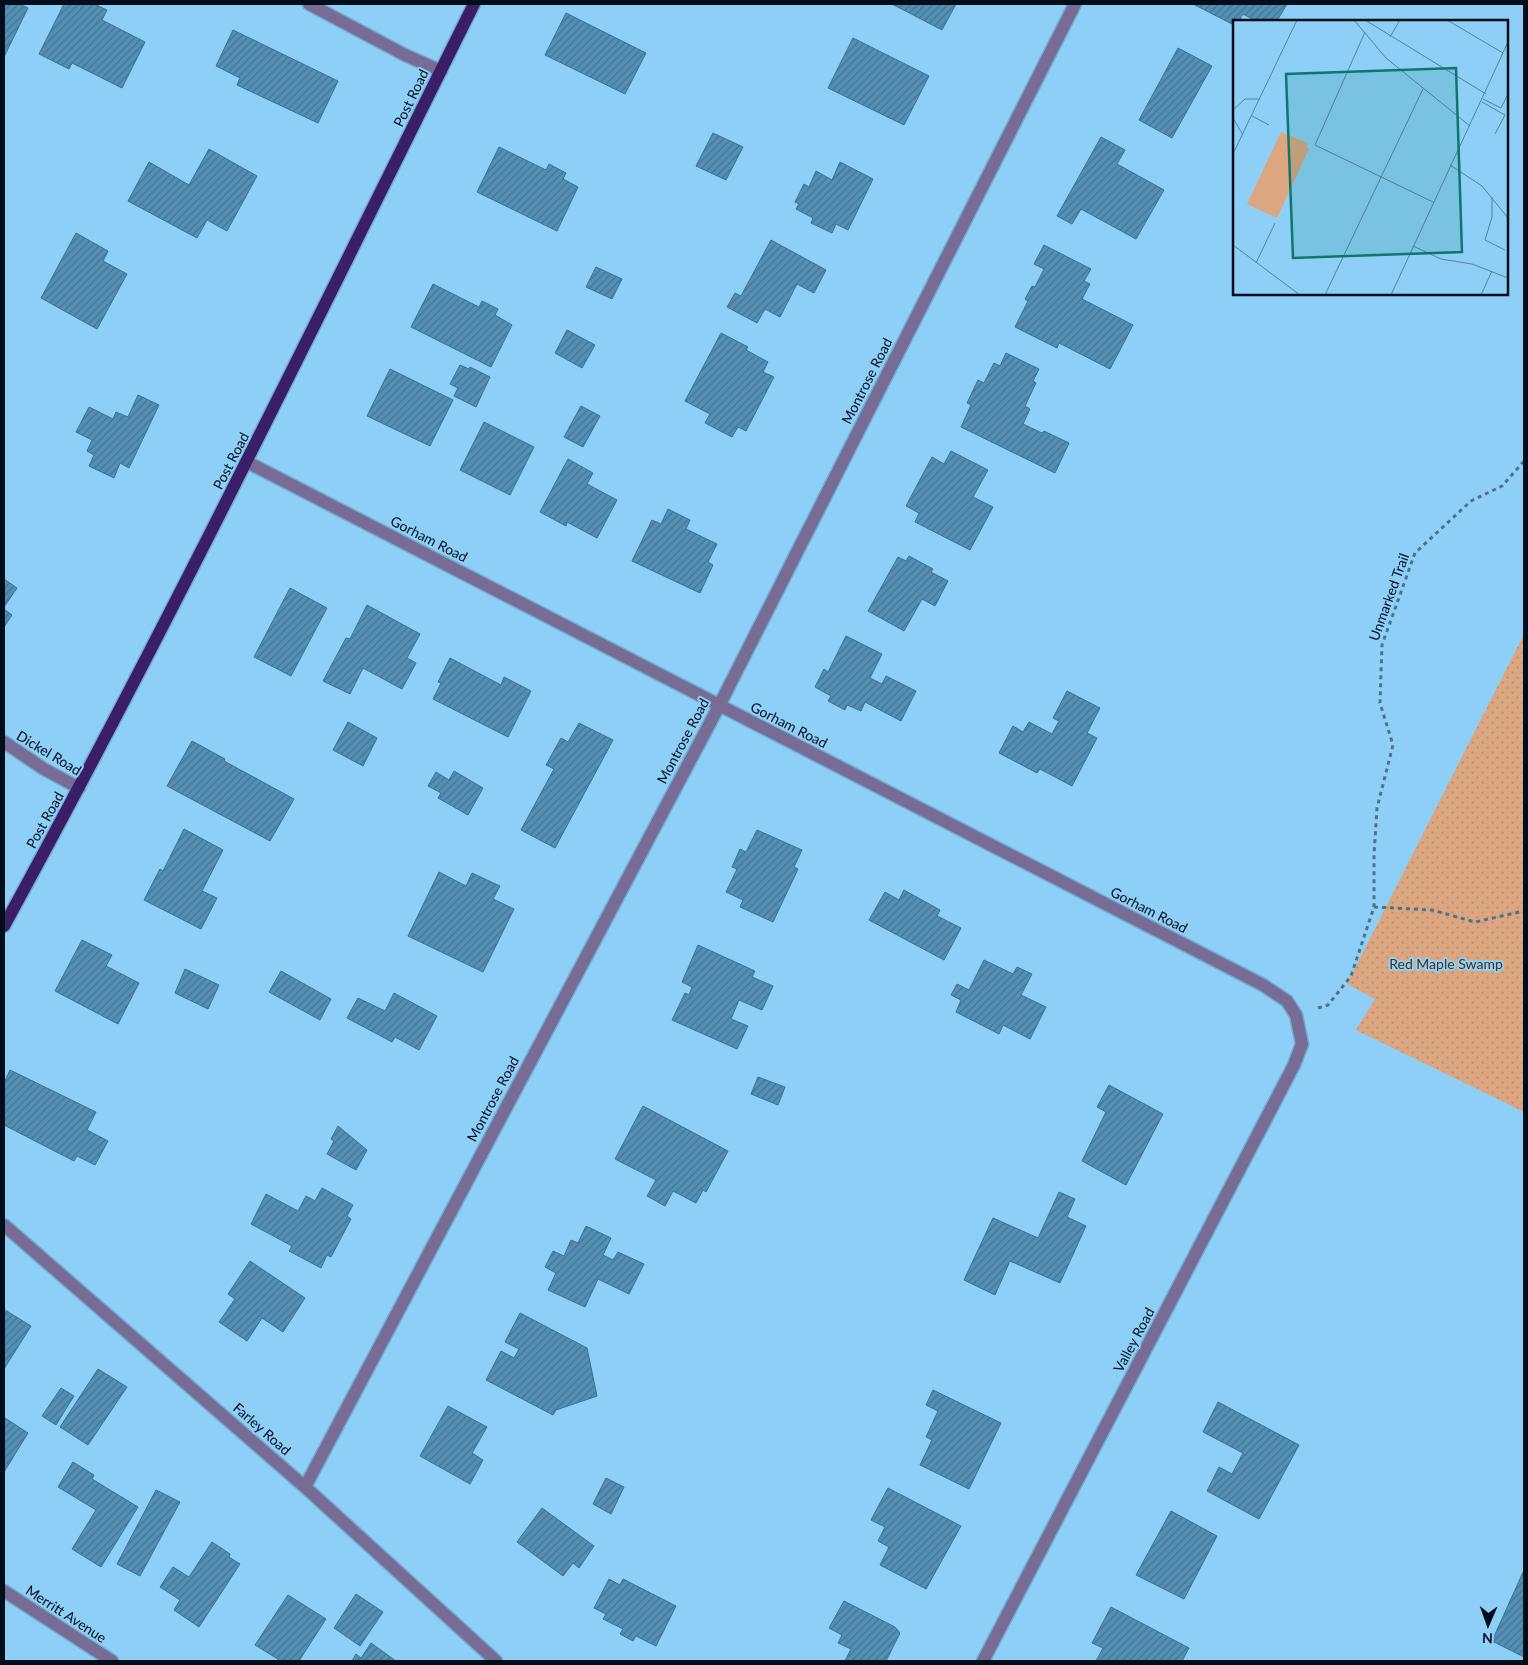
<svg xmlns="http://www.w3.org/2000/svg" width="1528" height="1665" font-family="Lato,sans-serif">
  <defs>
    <pattern id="park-dots" width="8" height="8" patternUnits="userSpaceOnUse" patternTransform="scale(1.25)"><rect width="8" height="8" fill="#dca680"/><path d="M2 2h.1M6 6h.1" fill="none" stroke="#bb8e6e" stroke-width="1.8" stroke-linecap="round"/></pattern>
    <pattern id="building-hatch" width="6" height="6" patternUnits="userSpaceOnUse" patternTransform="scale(1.25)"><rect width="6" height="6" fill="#5490b5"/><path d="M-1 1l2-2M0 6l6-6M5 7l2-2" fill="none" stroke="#437492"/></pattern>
  </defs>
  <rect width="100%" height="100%" fill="#8ecff7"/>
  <path fill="url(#park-dots)" d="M1524,634v478l-168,-82 19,-31 -28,-15z"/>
  <path fill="url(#building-hatch)" stroke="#327397" d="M4,4h15l9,4 -24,49z
    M64,4h30l13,6 -5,10 43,22 -23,46 -50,-25 -3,6 -30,-15z
    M892,4h64l-14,26z
    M1193,4h94l-10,17h-21l-13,-7 -4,7h-5v4z
    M566,13l80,40 -21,41 -80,-39z
    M233,30l105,51 -20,42 -81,-38 3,-7 -24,-12z
    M853,38l76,38 -25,49 -76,-37z
    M1178,48l34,18 -40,72 -33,-18z
    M713,133l30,14 -17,33 -30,-14z
    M1101,137l24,13 -8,14 47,26 -28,49 -55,-30 -9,15 -15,-8z
    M499,147l47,23 3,-6 17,9 -3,6 15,8 -21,44 -80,-39z
    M209,149l48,27 -30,55 -20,-11 -10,18 -69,-37 21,-39 40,23z
    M840,162l33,17 -25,51 -12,-6 -4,9 -21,-10 2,-5 -17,-9 3,-5 -4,-2 9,-18 5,3 7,-16 16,9z
    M76,233l32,18 -5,10 24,13 -30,55 -56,-31z
    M771,240l55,30 -12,23 -17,-9 -17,33 -15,-8 -8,14 -30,-16 8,-14 6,3z
    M1044,245l47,24 -7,12 6,3 -8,15 51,26 -23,44 -51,-26 -2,5 -42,-21 13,-26 -3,-2 7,-13 3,1 9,-18 -10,-5z
    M596,267l26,12 -10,20 -26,-12z
    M433,284l46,23 3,-6 16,8 -3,6 17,10 -21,42 -80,-40z
    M567,330l28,15 -13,23 -27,-15z
    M721,333l27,14 -2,3 22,12 -5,10 11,5 -28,54 -8,-4 -6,10 -27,-14 5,-9 -25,-13z
    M1006,353l33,16 -6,12 3,2 -11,23 5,3 -7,15 19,9 2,-2 25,12 -14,30 -94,-46 10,-22 -4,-2 11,-23 6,3 10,-20 6,3z
    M460,365l9,4 1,-2 20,10 -14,30 -22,-11 4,-8 -8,-4z
    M390,369l63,31 -23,46 -63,-30z
    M138,395l21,10 -30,63 -9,-5 -6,15 -25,-12 5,-11 -7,-4 5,-11 -16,-8 13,-25 24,12 3,-7 12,5z
    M581,406l19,10 -17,31 -19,-10z
    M484,422l50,25 -24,48 -50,-25z
    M951,451l37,19 -15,27 20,10 -23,43 -55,-28 4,-9 -13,-7 26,-49 12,7z
    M568,459l25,14 -6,11 30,16 -20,38 -30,-16 -1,4 -26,-14z
    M668,509l22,11 -4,9 31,15 -9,18 5,3 -13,28 -68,-32 20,-41 9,4z
    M909,556l24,13 -2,3 17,9 -13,25 -13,-7 -18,32 -36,-20 30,-54 8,4z
    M4,579l13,9 -13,19z
    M290,588l37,20 -36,68 -37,-19z
    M367,605l53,29 -13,24 9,5 -14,26 -39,-21 -13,26 -27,-13 23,-43 4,1z
    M4,609l8,6 -8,12z
    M846,636l36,18 -12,24 12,6 4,-8 30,15 -15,30 -36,-19 -4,9 -14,-6 -2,5 -17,-9 3,-5 -16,-9 9,-18 4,3z
    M450,658l51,27 3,-8 27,14 -23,46 -75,-38 8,-16 -3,-1z
    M1067,691l33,17 -13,25 10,5 -25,48 -32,-17 -3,4 -38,-20 14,-27 10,6 6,-10 23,12 7,-13 -6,-3z
    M348,722l29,16 -14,28 -30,-16z
    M579,723l34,17 -58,108 -34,-18 33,-61 -8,-4 15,-27 7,4z
    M192,741l33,18 -1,2 70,38 -24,42 -103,-55z
    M454,771l29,17 -15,27 -30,-17 3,-5 -13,-7 8,-14 13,8z
    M184,829l39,21 -21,41 15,7 -16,31 -57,-29 16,-31 3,2z
    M757,830l45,20 -8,17 4,2 -25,53 -33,-15 3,-7 -17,-8 11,-23 -5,-2 8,-18 6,3z
    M439,872l27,14 6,-13 28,13 -7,13 21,10 -31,63 -75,-36z
    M904,890l36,20 -3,6 24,12 -17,32 -75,-40 16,-28 14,8z
    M82,940l30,15 -6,11 33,17 -21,41 -63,-33z
    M698,945l57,26 -3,6 21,9 -11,24 -23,-10 -8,19 17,7 -11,23 -65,-29 13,-27 4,2 3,-8 -10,-5z
    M984,960l29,14 4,-7 15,7 -11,21 25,12 -16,32 -27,-14 -4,9 -43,-22 5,-12 -10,-5 6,-11 12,6z
    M185,969l34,16 -11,24 -33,-16z
    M281,971l50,28 -11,21 -51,-28z
    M394,993l43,23 -18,34 -24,-13 -3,5 -45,-24 11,-20 27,13z
    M10,1070l86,42 -9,18 21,11 -13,24 -18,-9 -3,5 -70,-36v-42z
    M758,1077l27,10 -7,18 -27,-11z
    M1109,1085l54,29 -37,71 -44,-24 24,-49 -9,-5z
    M643,1106l85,45 -22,41 -3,-2 -7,13 -23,-12 -8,15 -18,-10 9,-16 -41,-21z
    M338,1126l29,24 -11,20 -29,-16 7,-13 -3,-2z
    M322,1188l31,17 -6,11 4,3 -20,38 -4,-2 -6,13 -32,-17 3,-5 -41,-22 15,-30 32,17 8,-15 9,5z
    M1059,1192l16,7 -8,18 19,9 -26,57 -50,-22 -15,34 -31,-15 29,-62 45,20z
    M586,1226l25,12 -8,17 10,5 5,-8 26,12 -15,30 -31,-15 -13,28 -37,-17 8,-17 -11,-6 8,-16 11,5 7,-16 7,3z
    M250,1261l55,37 -22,34 -21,-14 -15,23 -28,-19 16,-23 -7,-5z
    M5,1310l26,16 -27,43v-58z
    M520,1313l67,35 10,48 -41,14 -3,5 -67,-35 15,-29 13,7 5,-9 -14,-7z
    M98,1369l29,18 -39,58 -28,-18z
    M61,1388l13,8 -18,29 -14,-9z
    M933,1390l68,33 -32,66 -49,-24 12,-25 -6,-3 12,-26 -12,-6z
    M1218,1402l81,43 -40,74 -52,-28 12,-24 13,7 11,-21 -40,-21z
    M448,1406l39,21 -15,26 11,7 -13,24 -50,-28z
    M5,1418l23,15 -24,39v-52z
    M73,1462l21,13 -2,4 46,28 -37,60 -29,-18 24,-39 -38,-23z
    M606,1478l18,9 -13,27 -18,-10z
    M888,1488l73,38 -35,63 -46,-24 9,-18 -11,-6 7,-14 -14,-7z
    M156,1490l24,12 -40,74 -23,-12z
    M542,1508l52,38 -15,22 -6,-5 -10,13 -46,-34z
    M1171,1511l46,25 -33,63 -48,-24z
    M212,1542l18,12 -1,3 11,7 -41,63 -25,-17 6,-10 -20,-13 13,-20 16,10z
    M1524,1570v87l-32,-16z
    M609,1579l11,6 3,-6 53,27 -20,40 -20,-10 -3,5 -13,-7 3,-5 -20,-10 3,-5 -12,-6z
    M356,1594l27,18 -23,34 -26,-18z
    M288,1595l38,24 -27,42h-18l-26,-16z
    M844,1601l51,26 5,6 -14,28h-41l6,-12 -13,-6 4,-8 -13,-7z
    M1111,1607l78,41 -7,13h-86l7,-13 -11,-5z
    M371,1643l25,18h-44l4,-7 5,4z"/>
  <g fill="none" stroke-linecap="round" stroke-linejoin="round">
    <g stroke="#74acd0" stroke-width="15">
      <path id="minor" d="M309,4l96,51 36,16
        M247,462l1016,523 24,16 9,14 6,29 -8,21 -311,596
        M4,742l40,27 35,19
        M4,1225l301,262 191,174
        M305,1487l414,-781 356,-702
        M4,1591l108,70"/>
    </g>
    <g stroke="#74acd0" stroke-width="15">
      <path id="major" d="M4,926c166,-303 316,-613 470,-922"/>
    </g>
    <path stroke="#4b738f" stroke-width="3" stroke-dasharray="4 4" stroke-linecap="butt" d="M1374,907l58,3 43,12 49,-11
      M1318,1008l10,-3 23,-29 23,-69v-52l3,-47 16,-63 -13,-42 2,-58 33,-92 56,-52 31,-15 22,-25"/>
    <use href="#minor" stroke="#776c95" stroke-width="12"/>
    <use href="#major" stroke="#3a1e68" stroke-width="12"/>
  </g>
  <g text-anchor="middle" stroke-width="4" stroke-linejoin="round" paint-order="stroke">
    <g font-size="14" fill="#000e1c" stroke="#8ecff7">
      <text transform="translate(411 98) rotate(-64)" y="5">Post Road</text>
      <text transform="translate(867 381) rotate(-63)" y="5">Montrose Road</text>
      <text transform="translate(231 461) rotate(-63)" y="5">Post Road</text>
      <text transform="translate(429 539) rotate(27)" y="5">Gorham Road</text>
      <text transform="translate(1389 597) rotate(-70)" y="5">Unmarked Trail</text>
      <text transform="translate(789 725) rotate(27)" y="5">Gorham Road</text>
      <text transform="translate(683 741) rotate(-62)" y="5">Montrose Road</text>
      <text transform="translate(49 753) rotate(31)" y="5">Dickel Road</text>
      <text transform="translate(45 820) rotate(-61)" y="5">Post Road</text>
      <text transform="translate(1149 910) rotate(27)" y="5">Gorham Road</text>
      <text transform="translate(493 1099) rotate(-62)" y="5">Montrose Road</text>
      <text transform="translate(1134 1340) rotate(-62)" y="5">Valley Road</text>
      <text transform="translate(262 1429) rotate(41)" y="5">Farley Road</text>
      <text transform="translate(66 1614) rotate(33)" y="5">Merritt Avenue</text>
    </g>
    <g font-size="14" fill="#532e10" stroke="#8ecff7">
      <text x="1446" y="969">Red Maple Swamp</text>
    </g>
  </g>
  <g transform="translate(1233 20)">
    <rect width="275" height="275" fill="#8ecff7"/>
    <path d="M48,112l27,11 -2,4 3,2 -32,69 -30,-14z" fill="#dca680"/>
    <path fill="none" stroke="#55829f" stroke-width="1" d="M121,0l32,38 84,68M132,0l121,74M214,0l56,33M132,12l-50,113 118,57M157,17l10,-17M250,79l18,9 7,-14M249,82l23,13 -10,19M0,90l12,-11h15M19,96l17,9M0,98l10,17M0,134l64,-134M217,145l32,21 26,32M259,177v20l-7,23 20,10M0,225l67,50M180,226l28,13 31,5 36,14M23,243l19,-40M92,275l98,-206M158,275l117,-253M248,275l11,-24"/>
    <path fill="#0f766e" fill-opacity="0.15" stroke="#0f766e" stroke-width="2.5" d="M223,48l6,184 -169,6 -7,-184z"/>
    <rect width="275" height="275" fill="none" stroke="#000e1c" stroke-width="2.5"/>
  </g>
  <rect width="1528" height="1665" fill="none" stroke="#000e1c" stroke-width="10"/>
  <g transform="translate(1488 1625) rotate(182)" stroke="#8ecff7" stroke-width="4" paint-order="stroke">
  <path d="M0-4L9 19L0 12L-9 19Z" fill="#000e1c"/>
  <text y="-8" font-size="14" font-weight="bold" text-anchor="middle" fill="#000e1c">N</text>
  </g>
</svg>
